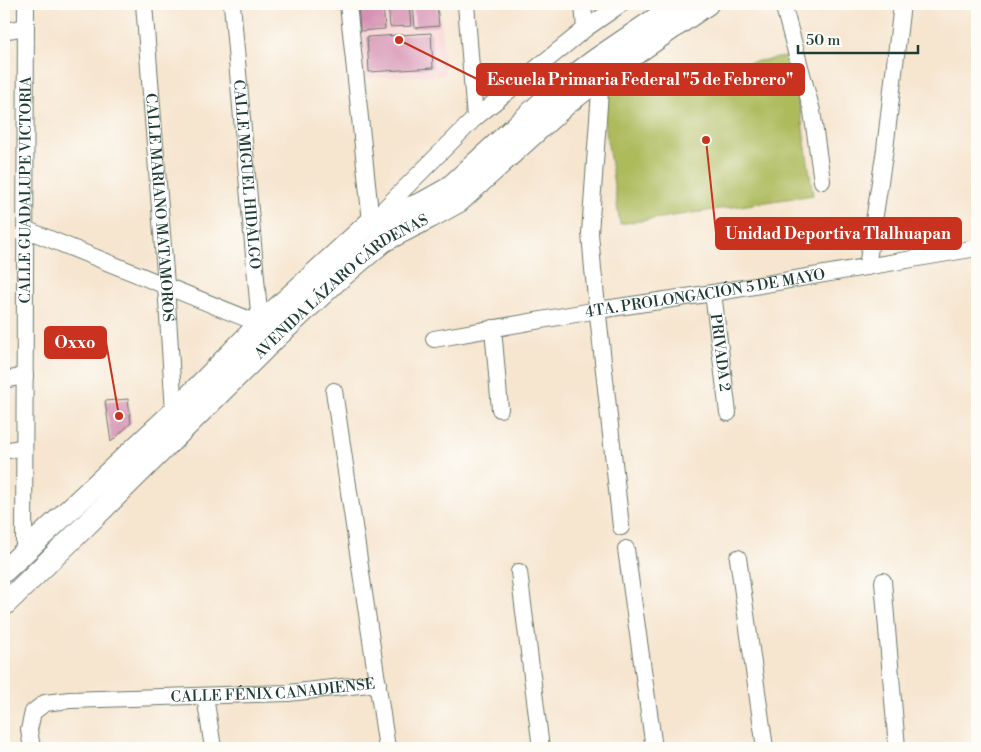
<svg xmlns="http://www.w3.org/2000/svg" width="981" height="752" font-family="'Libre Bodoni',serif">
  <rect width="100%" height="100%" fill="#fdfcf7"/>
  <filter id="ink" filterUnits="userSpaceOnUse"><feTurbulence type="fractalNoise" baseFrequency=".02" numOctaves="2"/><feDisplacementMap in="SourceGraphic" scale="10" xChannelSelector="R" yChannelSelector="G"/><feConvolveMatrix kernelMatrix="1 2 1 2 8 2 1 2 1" color-interpolation-filters="sRGB"/></filter>
  <filter id="wash" filterUnits="userSpaceOnUse"><feTurbulence type="fractalNoise" baseFrequency=".0096" numOctaves="4" result="noise"/><feDisplacementMap in="SourceGraphic" scale="20" xChannelSelector="R" yChannelSelector="G"/><feGaussianBlur stdDeviation="1.12" result="paint"/><feColorMatrix in="noise" values="0 0 0 0 0 0 0 0 0 0 0 0 0 0 0 0 0 1.4 0 .05"/><feComposite in="paint" operator="in"/></filter>
  <g filter="url(#wash)">
    <rect width="100%" height="100%" fill="#f6e5cf"/>
    <path fill="#f7cfd0" d="M352,4h88l5,71 -87,3z"/>
    <path fill="#aebb5d" stroke="#667c48" d="M792,56l21,139 -193,29 -21,-139z"/>
    <g id="blocks">
      <path fill="#d692b2" d="M358,4h25l2,25 -25,2z
        M388,4h21l2,22 -21,1z
        M413,4h24l2,22 -24,2z
        M431,33l2,35 -64,4 -2,-35z
        M128,399l3,24 -20,19 -6,-41z"/>
    </g>
  </g>
  <g filter="url(#ink)">
    <use href="#blocks" fill-opacity="0" stroke="#6a786a" stroke-width="1"/>
    <g fill="none" stroke-linecap="round" stroke-linejoin="round">
      <g stroke="#6a786a" stroke-width="18">
        <g id="minor">
          <path id="s1" d="M144,4l22,281 8,127"/>
          <path id="s2" d="M232,4l28,320 4,5"/>
          <path d="M348,4l23,218 4,6"/>
          <path d="M466,4l9,114"/>
          <path d="M583,4l2,25"/>
          <path d="M783,4l29,107 10,70"/>
          <path d="M4,31l22,-4"/>
          <path d="M601,77l-11,156 3,36 28,258"/>
          <path d="M374,219l101,-101 110,-89 36,-25"/>
          <path d="M25,229l235,95"/>
          <path d="M867,267l18,-118 17,-145"/>
          <path id="s3" d="M713,293l15,120"/>
          <path d="M493,328l7,81"/>
          <path id="s4" d="M434,339l164,-29 115,-17 264,-45"/>
          <path d="M4,380l21,-4"/>
          <path d="M334,391l53,357"/>
          <path d="M4,451l20,-4"/>
          <path d="M626,549l28,199"/>
          <path id="s5" d="M24,552l2,-548"/>
          <path d="M738,558l27,190"/>
          <path d="M519,572l22,176"/>
          <path d="M883,581l14,167"/>
          <path d="M205,696l8,52"/>
          <path id="s6" d="M32,748l-3,-18 4,-18 12,-9 25,-3 218,-7 90,-10"/>
        </g>
      </g>
      <g stroke="#6a786a" stroke-width="24">
        <g id="secondary">
          <path d="M4,571l170,-159 86,-88 111,-102 21,-7 31,-12 25,-14 110,-101 39,-29 81,-55"/>
          <path id="s7" d="M4,605l73,-71 196,-194 64,-60 46,-39 47,-24 29,-16 107,-97 35,-27 106,-73"/>
        </g>
      </g>
      <use href="#minor" stroke="#fff" stroke-width="16"/>
      <use href="#secondary" stroke="#fff" stroke-width="22"/>
    </g>
  </g>
  <g text-anchor="middle" stroke-width="5" stroke-linejoin="round" paint-order="stroke">
    <g font-size="15" fill="#1f3d34" stroke="#fdfcf7">
      <text dy="5" stroke="none"><textPath href="#s2" startOffset="171">CALLE MIGUEL HIDALGO</textPath></text>
      <text dy="5" stroke="none"><textPath href="#s5" startOffset="362">CALLE GUADALUPE VICTORIA</textPath></text>
      <text dy="5" stroke="none"><textPath href="#s1" startOffset="204">CALLE MARIANO MATAMOROS</textPath></text>
      <text dy="5" stroke="none"><textPath href="#s7" startOffset="465">AVENIDA LÁZARO CÁRDENAS</textPath></text>
      <text dy="5" stroke="none"><textPath href="#s4" startOffset="275">4TA. PROLONGACIÓN 5 DE MAYO</textPath></text>
      <text dy="5" stroke="none"><textPath href="#s3" startOffset="60">PRIVADA 2</textPath></text>
      <text dy="5" stroke="none"><textPath href="#s6" startOffset="280">CALLE FÉNIX CANADIENSE</textPath></text>
    </g>
  </g>
  <path fill="none" stroke="#c8321e" stroke-width="2" d="M399 40L477 79M706 140L716 233M119 416L106 342"/>
  <g fill="#c8321e" stroke="#fdfcf7" stroke-width="2">
    <circle cx="399" cy="40" r="5"/>
    <circle cx="706" cy="140" r="5"/>
    <circle cx="119" cy="416" r="5"/>
  </g>
  <g fill="#c8321e" stroke="#c8321e" stroke-width="2">
    <rect x="477" y="64" width="327" height="31" rx="5"/>
    <rect x="716" y="218" width="245" height="31" rx="5"/>
    <rect x="45" y="327" width="61" height="31" rx="5"/>
  </g>
  <g font-size="16" text-anchor="middle" font-weight="bold" fill="#fff">
    <text x="640" y="85">Escuela Primaria Federal "5 de Febrero"</text>
    <text x="838" y="239">Unidad Deportiva Tlalhuapan</text>
    <text x="75" y="348">Oxxo</text>
  </g>
  <rect width="981" height="752" fill="none" stroke="#fdfcf7" stroke-width="20"/>
  <path d="M798 45v8h120v-8" fill="none" stroke="#1f3d34" stroke-width="2.5"/>
  <text x="806" y="45" font-size="15" fill="#1f3d34" stroke="#fdfcf7" stroke-width="4" paint-order="stroke">50 m</text>
</svg>
